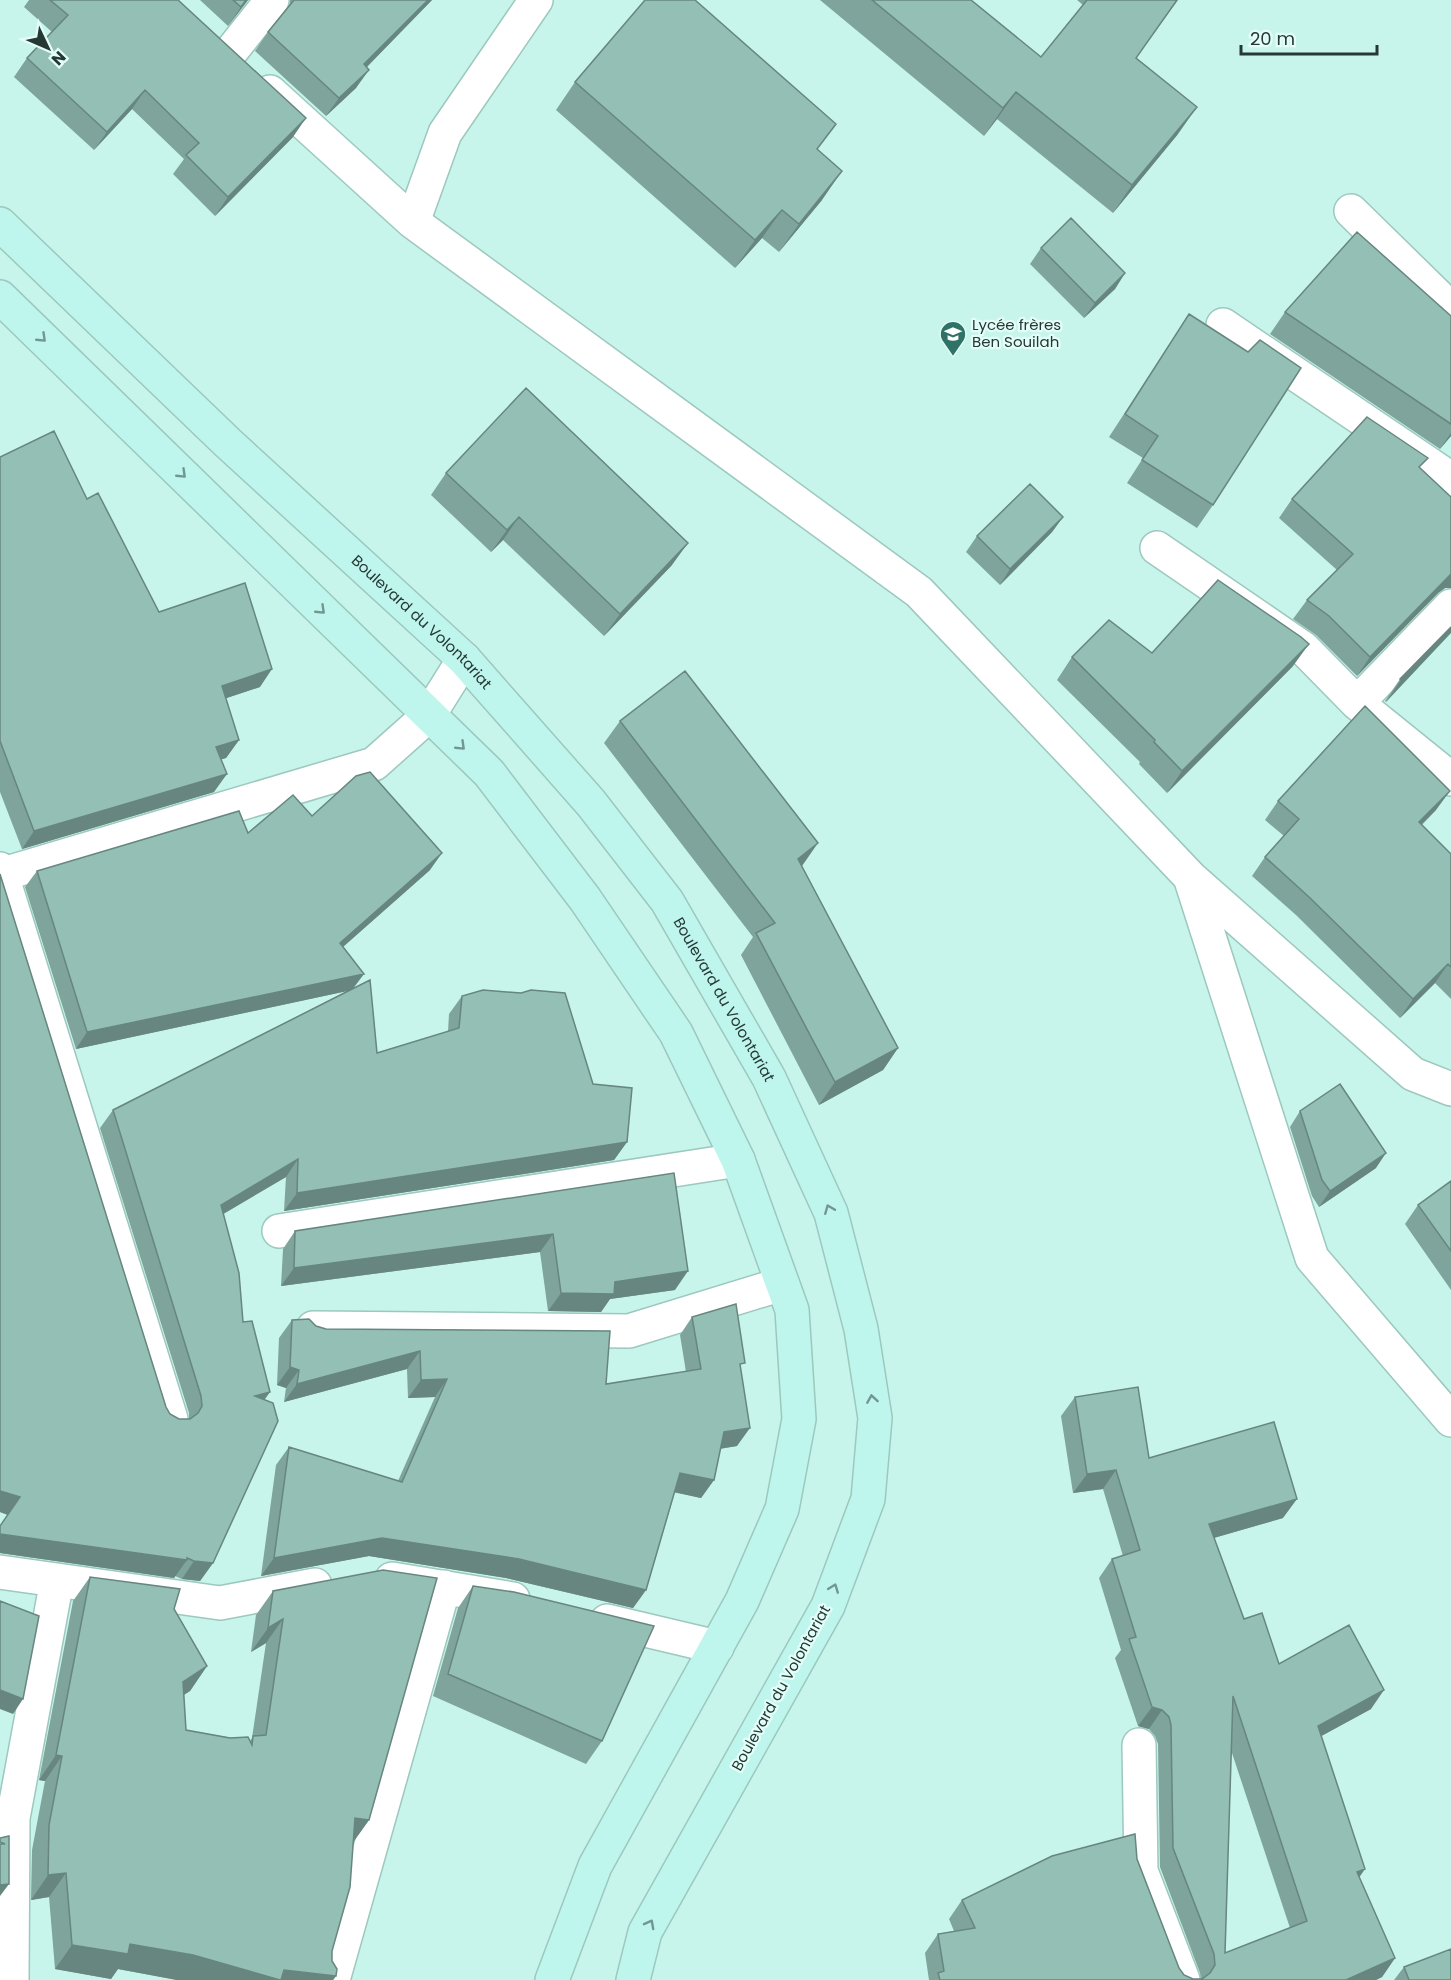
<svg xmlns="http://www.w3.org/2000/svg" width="1451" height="1980" font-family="Poppins,sans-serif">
  <rect width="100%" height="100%" fill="#c8f5eb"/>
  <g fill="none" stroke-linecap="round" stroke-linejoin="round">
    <g stroke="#9cc8be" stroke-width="36">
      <path id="street" d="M536,0l-91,133 -32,89 506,370 271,285 122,381 139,162
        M229,54l43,-54
        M270,92l143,130
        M1351,211l100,98
        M1223,325l228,154
        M1157,548l146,100 54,55 94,76
        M1357,703l94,-97
        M0,869l171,550
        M0,875l374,-111 55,-49 35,-56
        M1191,878l222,196 38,15
        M279,1231l459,-71
        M313,1328l316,3 153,-47
        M0,1572l220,31 95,-18
        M392,1579l121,20
        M607,1621l110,26
        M1139,1745l2,126 42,109
        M12,1980l1,-162 44,-238
        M333,1980l111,-393"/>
    </g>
    <g stroke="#9cc8be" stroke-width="36">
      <g id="secondary">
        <path id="s1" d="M0,224l228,219 236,216 127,144 76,98 102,177 62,135 30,116 14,89 -7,81 -40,107 -183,326 -12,48"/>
        <path d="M0,297l489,476 96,126 91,134 62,127 54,150 7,109 -17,90 -40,92 -147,265 -43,114"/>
      </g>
    </g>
    <use href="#street" stroke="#fff" stroke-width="33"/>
    <use href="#secondary" stroke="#bef6ee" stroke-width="33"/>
  </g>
  <path fill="#7ea49c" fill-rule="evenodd" d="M29,0h149l115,137 -78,79 -42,-42 11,-15 -52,-50 -38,41 -80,-73 13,-19 25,-26 -28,-25z
    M200,0h48l-20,26z
    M290,0h142l-65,67 -11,21 -30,28 -71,-65 13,-19 21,-25 1,-4z
    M820,0h151l70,57 42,-52 -6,-5h101l-42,58 42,76 -65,79 -116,-94 -13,17z
    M575,82l243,68 4,50 -43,52 -17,-14 -27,30 -179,-158z
    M1041,248l84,25 -10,16 -31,29 -54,-54z
    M1285,312l166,4v120l-11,13 -170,-115z
    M1189,314l24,191 -16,23 -70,-45 16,-25 -34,-21 65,-100z
    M0,457l87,42 72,113 101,75 -34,11 13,42 -13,18 -5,1 -7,33 -192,57 -22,-57z
    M1420,468l25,120 -7,5 -81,83 -41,-41 -23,-16 14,-19 30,-30 -58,-52 13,-19z
    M446,473l226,92 -68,71 -101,-96 -12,12 -60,-57z
    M1063,517l-11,15 -52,53 -34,-33 11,-16z
    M1451,627l-65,75 -1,-1 15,-22z
    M1152,653l141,13 -126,127 -28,-29 1,-2 -83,-82 15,-23z
    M620,721l182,145 96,182 -15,22 -64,35 -78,-150 12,-18 -149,-194z
    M1278,801l158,9 -14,15 29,29v145l-16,-16 -35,35 -104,-103 -44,-39 13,-19 19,-21 -19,-16z
    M312,816l118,54 -87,77 11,41 23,65 71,-21 1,-18 13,-18 131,88 34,58 -13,18 -330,51 2,-34 -63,37 20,108 22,77 -52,164 -13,18 -18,-2 -7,-3 -1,2 -174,-25v-27l8,-11 -8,-3v-638l166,533 4,7 9,5h10v-6l-89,-285 13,-18 234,-119 -271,58 -51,-162 12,-16 211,-38z
    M1300,1111l76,57 -57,39 -7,-11 -22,-69z
    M674,1173l1,117 -65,9 -9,13 -53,-1 -8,-59 -259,34 2,-37 12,-18z
    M1451,1181v109l-46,-66 13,-19z
    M692,1317l49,52 -4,77 -17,3 -6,31 -13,18 -26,-6 -29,98 -13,18 -127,-30 -137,-22 -108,20 15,-111 13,-18 109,34 37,-84 -27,1 -1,-29 -123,33 2,-14 -9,-3 2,-47 13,-18 34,9 280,55 80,-12 -6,-37z
    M1075,1397l74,61 134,60 -69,20 30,81 35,45 92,45 -50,27 38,141 36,81 -13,19 -6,3h-447l-4,-27 13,-19 16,-3 -5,-12 13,-19 175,-41 42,109 5,7 9,4h8l-1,-6 -40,-106 -2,-123 -3,-8 -6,-7 -11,-3 -23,-68 6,-8 -22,-72 13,-19 11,-3 -20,-67 -30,4 -12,-77zM1231,1750l59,178 -65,25z
    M90,1577l84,32 33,57 -17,25 -6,4 2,35 64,11 2,-3 14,-95 -15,9 5,-37 17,-24 96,229 -16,22 -21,109v10l4,15 -3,4h-156l-59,-11 -7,10 -56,-10 -6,-72 -18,3 1,-50 13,-69 -6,-1 34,-179z
    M473,1586l129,155 -16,23 -153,-68 25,-88z
    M1404,1967l47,13h-57z"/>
  <path fill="#67867f" d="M246,0h2l-20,26 13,-19z
    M428,0h4l-81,83 13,-19z
    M369,70l-13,18 -30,28 13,-18z
    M145,90l-13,19 -38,41 13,-18z
    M1016,92l-19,27 -13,17 19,-28z
    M1197,107l-19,27 -65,79 19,-28z
    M306,118l-13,19 -78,79 13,-19z
    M842,171l-20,29 -43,52 20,-28z
    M782,210l-20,28 -27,30 20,-28z
    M1125,273l-10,16 -31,29 11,-15z
    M1451,433v3l-11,13z
    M519,517l-16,23 -12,12 16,-22z
    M1063,517l-11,15 -52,53 10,-16z
    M688,543l-16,22 -68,71 16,-22z
    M1451,574v14h-6l-7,5 -81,83 13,-19z
    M1451,627v6l-65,69 15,-22z
    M1309,644l-16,22 -126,127 15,-22z
    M272,669l-12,18 -51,17 13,-18z
    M239,740l-13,18 -22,7 12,-18z
    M227,774l-13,18 -192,57 12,-18z
    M1450,791l-14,19 -31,30 14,-18z
    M818,843l-16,23 -20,15 16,-22z
    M442,853l-12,17 -102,90 12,-17z
    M1448,964l-13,19 -35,35 13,-19z
    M364,974l-12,16 -276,59 11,-17z
    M898,1048l-15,22 -64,35 16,-23z
    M627,1142l-13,18 -330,51 13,-18z
    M1386,1153l-10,15 -57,39 11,-16z
    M298,1159l-12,18 -78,46 13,-18z
    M553,1234l-13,18 -259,34 13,-18z
    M688,1271l-13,19 -65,9 -9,13 -53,-1 13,-18 54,-11z
    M420,1351l-13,18 -123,33 13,-18z
    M290,1367l9,3 -13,18 -9,-3z
    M447,1379l-12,18 -27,1 13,-18z
    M270,1392l-12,17 -3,-13z
    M750,1428l-13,18 -26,4 13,-18z
    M1116,1470l-13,19 -30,4 14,-19z
    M680,1473l34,7 -13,18 -33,-7z
    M0,1491l20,6 -12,18 -8,-3z
    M1297,1499l-14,19 -87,25 13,-19z
    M0,1534l187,26 -13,18 -174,-25z
    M382,1538l137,21 127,31 -13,18 -127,-30 -137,-22 -108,20 13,-18z
    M194,1561l19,2 -13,18 -18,-2z
    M283,1619l-17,24 -15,9 17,-24z
    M207,1666l-17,25 -25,15 18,-24z
    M0,1690l23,9 -10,15 -13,-5z
    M1384,1690l-13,19 -66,36 13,-19z
    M1152,1707l10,3 -13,19 -11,-3z
    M56,1755l6,1 -17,25 -6,-1z
    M355,1818l14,2 -17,24z
    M1365,1869l-13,19 5,-16z
    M66,1873l-17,24 -18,3 17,-25z
    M9,1884l-9,12v-11z
    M130,1944l154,26 52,6 -3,4h-156l-59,-11 -7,10 -56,-10 17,-24z
    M1395,1958l-13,19 -6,3h-30z"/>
  <path fill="#93bfb5" stroke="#67867f" stroke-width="1.5" fill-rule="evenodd" d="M50,0h128l128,118 -78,79 -42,-42 13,-12 -54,-53 -38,42 -80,-74 41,-43z
    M233,0h13l-5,7z
    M294,0h134l-64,64 5,6 -30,28 -71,-66z
    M645,0h50l141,124 -19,25 25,22 -43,53 -17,-14 -27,30 -180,-158z
    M872,0h99l70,57 46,-57h90l-41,58 61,49 -65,78 -116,-93 -13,16z
    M1071,218l54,55 -30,30 -54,-55z
    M1357,232l94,84v108l-166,-112z
    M1189,314l59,38 12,-12 41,28 -88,137 -71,-45 16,-24 -33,-22z
    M526,388l162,155 -68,71 -101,-97 -12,13 -61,-57z
    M1367,417l61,41 -9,9 32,30v77l-81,83 -41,-41 -22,-16 46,-46 -61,-55z
    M54,431l33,68 11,-6 61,119 86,-29 27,86 -50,17 17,54 -23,7 11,27 -193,57 -34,-90v-284z
    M1030,484l33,33 -53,52 -33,-33z
    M1218,580l83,57 8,7 -127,127 -28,-29 1,-2 -83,-83 37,-37 43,33z
    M1451,627l-50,53 -1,-1z
    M685,671l133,172 -20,16 100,189 -63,34 -79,-149 19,-10 -155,-202z
    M1365,706l85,85 -31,31 32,32v113l-3,-3 -35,35 -104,-102 -44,-40 34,-38 -21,-18z
    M370,772l72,81 -102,90 24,31 -277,58 -50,-161 202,-60 9,22 45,-38 19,21 44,-40z
    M0,874l166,533 4,7 9,5h11l8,-6 4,-7 -1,-10 -88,-286 257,-130 7,73 82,-25 3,-32 21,-6 38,3 10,-3 34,3 28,91 39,4 -5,54 -330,51 1,-34 -77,46 18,68 4,49 9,-1 18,71 -15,4 18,7 5,18 -65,142 -19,-2 -7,-3v2l-187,-26v-8l20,-29 -20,-6z
    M1340,1084l46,69 -56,38 -8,-11 -22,-69z
    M674,1173l14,98 -73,11 -1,12 -53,-1 -8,-59 -259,34 1,-37z
    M1451,1181v70l-33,-46z
    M736,1304l9,59 -5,1 10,64 -26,4 -10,48 -34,-7 -34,117 -127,-31 -137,-21 -108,20 15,-111 113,35 45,-103 -26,1 -1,-29 -123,33 2,-14 -9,-3 2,-47 17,-1 7,7 10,3 284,2 -4,53 95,-15 -9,-52z
    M1138,1387l11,71 125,-36 23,77 -88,25 35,95 18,-6 17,51 70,-39 35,65 -66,36 47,143 -8,3 38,86 -49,22h-406l-2,-7 6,-2 -6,-37 37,-6 -13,-28 90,-44 83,-22 2,25 42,109 5,7 9,4h9l8,-6 5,-8 -1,-11 -41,-106 -2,-123 -2,-8 -7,-7 -10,-3 -23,-68 7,-2 -24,-78 28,-9 -24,-80 -29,4 -12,-77zM1233,1696l74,225 -82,32z
    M383,1570l54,8 -68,242 -14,-2 -5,69 -18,64v10l5,8 -1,7 -52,-6 -3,10h-1l-87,-25 -63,-11 -2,10 -56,-9 -6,-72 -18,2 1,-50 13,-69 -6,-1 34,-178 90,12 -6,20 33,57 -24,16 3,48 44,8 18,-1 4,8 1,-9 13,-1 17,-116 -15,9 5,-37z
    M473,1586l41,6 140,34 -52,115 -154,-67z
    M0,1601l39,15 -16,83 -23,-9z
    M9,1836v48l-9,1v-41h5l-5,-2v-4z
    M1451,1949v31h-42l-5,-13z"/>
  <defs><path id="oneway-chevron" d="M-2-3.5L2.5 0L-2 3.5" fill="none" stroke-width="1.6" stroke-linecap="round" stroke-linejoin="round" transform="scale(1.5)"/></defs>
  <g stroke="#729791">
    <use href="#oneway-chevron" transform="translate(42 338) rotate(44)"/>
    <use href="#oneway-chevron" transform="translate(182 474) rotate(44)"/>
    <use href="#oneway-chevron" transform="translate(321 610) rotate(44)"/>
    <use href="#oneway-chevron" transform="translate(461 746) rotate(44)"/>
    <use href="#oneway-chevron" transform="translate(829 1209) rotate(-112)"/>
    <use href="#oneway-chevron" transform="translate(872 1399) rotate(-99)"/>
    <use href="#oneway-chevron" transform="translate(834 1588) rotate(-69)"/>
    <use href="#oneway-chevron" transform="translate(650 1924) rotate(-62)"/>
  </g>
  <defs>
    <g id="school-pin" transform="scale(1.35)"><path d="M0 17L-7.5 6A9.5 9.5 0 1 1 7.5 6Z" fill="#2f7367" stroke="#e3fef8"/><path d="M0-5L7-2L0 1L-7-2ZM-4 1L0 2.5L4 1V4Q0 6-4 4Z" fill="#fff"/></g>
  </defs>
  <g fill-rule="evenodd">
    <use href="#school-pin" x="953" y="334"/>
  </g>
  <g text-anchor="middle" stroke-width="4.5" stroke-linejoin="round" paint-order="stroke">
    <g font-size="15" fill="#263834" stroke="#e3fef8" text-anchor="start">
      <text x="972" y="330">Lycée frères<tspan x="972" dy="17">Ben Souilah</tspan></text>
    </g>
    <g font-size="15" fill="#263834" stroke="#e3fef8">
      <text dy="5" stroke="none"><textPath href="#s1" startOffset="580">Boulevard du Volontariat</textPath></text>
      <text dy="5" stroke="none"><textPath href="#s1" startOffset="1066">Boulevard du Volontariat</textPath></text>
      <text transform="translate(781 1688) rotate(-61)" y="5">Boulevard du Volontariat</text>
    </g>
  </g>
  <g transform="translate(48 48) rotate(134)" stroke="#e3fef8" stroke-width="4.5" paint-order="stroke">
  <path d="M0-4.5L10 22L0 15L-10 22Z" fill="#263834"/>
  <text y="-9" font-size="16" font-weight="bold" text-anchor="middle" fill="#263834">N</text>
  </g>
  <path d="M1241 45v9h136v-9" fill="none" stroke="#263834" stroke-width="3"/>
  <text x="1250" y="45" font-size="18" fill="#263834" stroke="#e3fef8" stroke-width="4.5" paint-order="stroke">20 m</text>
</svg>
